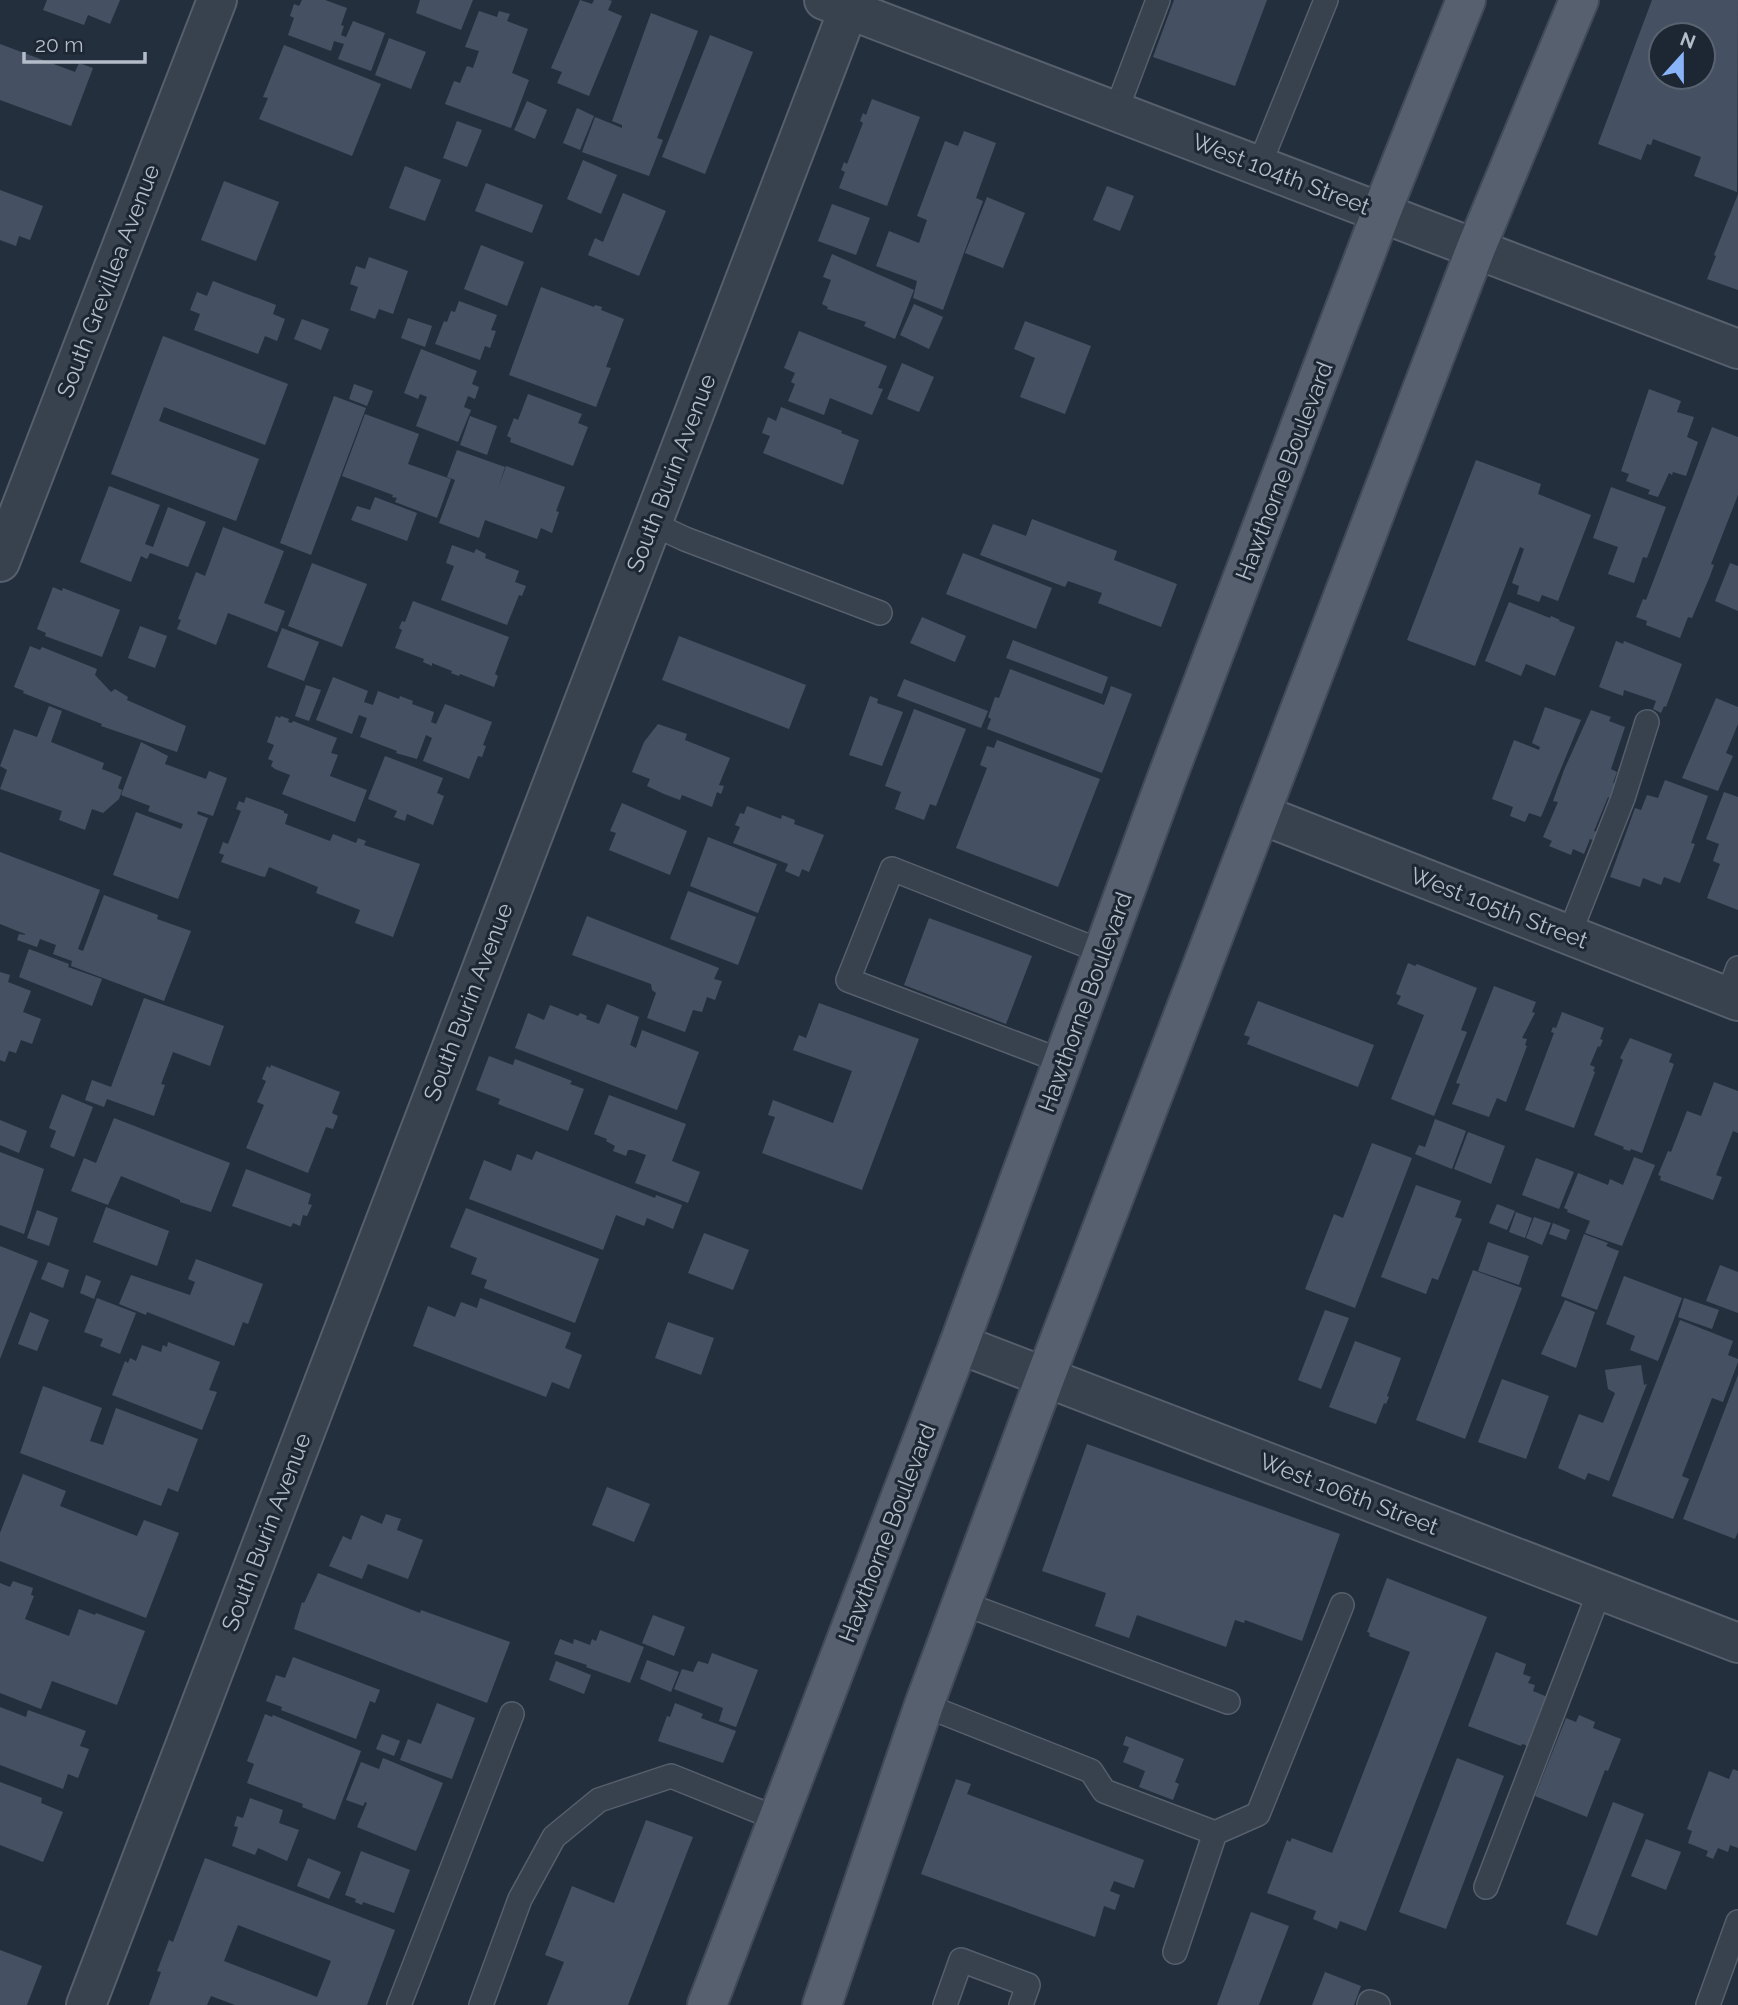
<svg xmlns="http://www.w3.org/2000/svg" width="1738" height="2005" font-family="Raleway,sans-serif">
  <rect width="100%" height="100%" fill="#242f3e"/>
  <path fill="#455162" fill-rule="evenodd" d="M47,0h73l-10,24 -22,-9 -4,10 -41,-15z
    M302,0h23l22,8 -6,17 3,1 -3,9 5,2 7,-16 32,12 -14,38 -33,-12 6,-15 -10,-3 -3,10 -43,-16 6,-17 -4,-2 4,-12 5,2z
    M420,0h53l-12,30 -45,-17z
    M580,0l12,4 2,-4h15l3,1 -4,9 14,6 -33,80 -32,-13 5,-11 -11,-4z
    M1174,0h93l-32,86 -82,-29z
    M1652,0h86l-1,192 -43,-16 7,-19 -48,-18 -2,6 -4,-1 -6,16 -43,-16zM1661,35h42v42h-42z
    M479,11l18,6 2,-6 11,3 -3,7 21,8 -16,44 17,7 -18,48 -66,-24 9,-23 6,2 7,-17 6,2 6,-17 -14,-4z
    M651,13l47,18 -41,107 6,2 -14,36 -67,-24 13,-35 27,11v-3l-10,-4z
    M710,35l43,17 -48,122 -43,-17z
    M389,38l37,14 -15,37 -36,-14z
    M0,44l75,28 4,-9 14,5 -22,58 -71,-26z
    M284,45l97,39 -29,72 -93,-37 9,-21 -5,-1z
    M872,99l48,18 -33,89 -48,-18 6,-16 -4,-2 3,-8 3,2 16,-41 -3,-2 3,-8 3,2z
    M527,101l20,9 -12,29 -21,-9z
    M577,108l17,8 -14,34 -17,-7z
    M457,121l25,9 -15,37 -24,-9z
    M964,131l32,12 -20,55 7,3 -40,109 -30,-12 4,-17 -41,-15 13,-35 30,12 8,-23 -10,-4 28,-75 13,5z
    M583,160l34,15 -16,39 -34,-15z
    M405,166l36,14 -16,41 -36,-13z
    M224,181l55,21 -23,59 -55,-21z
    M486,183l57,22 -11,28 -57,-22z
    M1107,186l27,10 -14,35 -27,-11z
    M0,190l43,16 -13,34 -11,-4 -3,10 -16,-6z
    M623,193l43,18 -27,65 -51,-21 7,-17 8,4z
    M1738,194v96l-31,-11 9,-23 -2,-1z
    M987,197l38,16 -22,55 -38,-15z
    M832,204l38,14 -14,37 -38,-14z
    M481,245l43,17 -17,44 -43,-17z
    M832,254l82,36 -19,49 -31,-13 2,-4 -39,-13 1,-2 -6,-3 9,-24 -8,-3z
    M369,257l39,14 -15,43 -14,-5 -4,10 -25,-9 8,-23 -8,-3 6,-18 9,3z
    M213,281l63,24 -3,9 12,5 -8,22 -12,-5 -7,18 -64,-24 6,-16 -10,-4 7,-18 10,4z
    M541,287l53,20 1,-2 7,2 -1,3 23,9 -18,48 5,1 -15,39 -87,-32z
    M459,301l38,14 -6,15 5,1 -6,17 -5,-2 -5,14 -45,-16 9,-23 3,1 4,-11 4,1z
    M914,304l29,13 -14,32 -29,-14z
    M408,318l24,8 -7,21 -24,-9z
    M302,319l27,10 -8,21 -27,-11z
    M1025,321l66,25 -26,68 -45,-17 15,-39 -21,-9z
    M799,331l88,35 -9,22 5,1 -11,26 -42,-17 -6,17 -36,-14 7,-17 -4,-2 4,-9 -11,-5z
    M163,336l125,48 -23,61 -101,-38 -5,14 100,38 -23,62 -125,-47z
    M421,349l56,22 -5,13 7,3 -4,12 -7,-3 -4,11 7,3 -13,32 -42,-16 11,-29 -7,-3 -2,5 -14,-6z
    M902,363l32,14 -15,35 -32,-13z
    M354,384l19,7 -6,15 -18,-7z
    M1649,389l32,12 -4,11 17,5 -7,20 11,5 -12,34 -13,-4 -1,3 -3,-2 -11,24 -10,-3 2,-4 -24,-9 3,-7 -8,-3z
    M528,394l54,20 -4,9 10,4 -15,39 -63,-24 1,-4 -4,-2 7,-18 4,2z
    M334,396l32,12 -55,147 -31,-12z
    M781,407l61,24 -1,2 18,7 -16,45 -80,-32 7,-17 -8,-3 6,-16 8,4z
    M365,414l54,20 -11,30 43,15 -14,39 -42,-16 2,-4 -5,-1 1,-2 -51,-19z
    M470,416l27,10 -10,29 -27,-10z
    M1712,427l26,10v58l-27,69 3,1 -4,11 -18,42 -4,-1 -8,21 -34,-13 1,-4 -11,-4 7,-18 3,1z
    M457,450l48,17 -7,22 8,-23 59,21 -9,24 3,1 -7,21 -11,-5 -4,11 -52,-19 -6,18 -40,-15 16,-43 -8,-3z
    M1476,460l65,24 -3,10 53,21 -33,86 -16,-6 -3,7 -22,-8 2,-8 -7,-3 12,-34 -4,-2 -45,119 -68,-26z
    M109,486l51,19 -15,39 8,3 15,-40 38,15 -18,45 -38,-14 -3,6 -6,-3 -10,26 -51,-20z
    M1611,487l55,20 -19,51 -4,-1 -9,26 -26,-9 10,-27 -25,-9z
    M375,497l42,16 -10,28 -56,-21 6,-14 13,4z
    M1032,519l85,32 -3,9 63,24 -16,43 -63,-24 4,-10 -34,-12 -3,6 -85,-32 13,-31 33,12z
    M223,527l61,24 -20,52 21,8 -8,21 -49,-19 -12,32 -39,-16 4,-9 -3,-1 18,-47 9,4z
    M452,545l22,8 2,-4 10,5 -1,4 34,13 -4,11 11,4 -4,10 -3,-1 -12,30 -66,-25 13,-34 -8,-3z
    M963,553l89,35 -16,41 -90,-35z
    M312,563l55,21 -25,63 -54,-21z
    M1730,563l8,3v45l-23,-10z
    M53,587l9,4 1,-3 57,22 -18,47 -57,-21 1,-3 -9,-4z
    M413,601l96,36 -14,37 3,2 -4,11 -34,-13 -1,2 -8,-3 1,-2 -20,-8v3l-9,-4 1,-3 -29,-11 7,-18 -3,-2 3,-7 3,1z
    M1509,602l41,16 1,-2 9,4 -1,1 16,6 -20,49 -29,-12 -5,12 -36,-15z
    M922,617l44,19 -11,26 -45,-19z
    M140,626l27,10 -12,32 -27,-10z
    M282,628l37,14 -15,39 -37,-14z
    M679,636l127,49 -17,44 -127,-49z
    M1013,640l95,37 -6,17 -96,-36z
    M1616,641l7,3 1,-3 58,23 -16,43 -2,-1 -3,7 -8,-4 3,-8 -32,-11 -1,6 -24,-9z
    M30,646l10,4 2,-3 55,22 -2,6 16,17 4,-3 13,8 -1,3 59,26 -9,26 -76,-26 1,-2 -79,-31 1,-2 -10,-4z
    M1010,669l94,36 7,-19 21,8 -30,79 -115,-44 4,-10 -3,-2 7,-20 4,1z
    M333,677l35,14 -4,11 9,3 5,-14 21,8 1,-3 13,5 -1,3 22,8 -3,10 5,2 9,-20 47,18 -9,23 3,1 -4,11 -4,-1 -9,23 -46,-18 9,-23 -6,-3 -9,24 -21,-6 1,-2 -37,-14 7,-19 -8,-3 -7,19 -36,-14z
    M904,679l84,32 -7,17 -84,-32z
    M306,685l15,5 -12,31 -14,-5z
    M870,696l8,3 -1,4 26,9 -21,54 -33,-11z
    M1716,698l22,9v17l-12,29 7,3 -15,35 -36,-13z
    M49,706l13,5 -11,31 53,21 -2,6 20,8 -4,11 4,2 -3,9 -16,14 -11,-4 -7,21 -26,-10 3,-9 -62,-22 7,-19 -7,-4 14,-37 23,8z
    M1545,707l36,13 -40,97 -12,-4 -4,9 -15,-6 3,-9 -21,-8 22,-59 25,10 1,-3 -8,-4z
    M914,709l52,20 -30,77 -6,-2 -6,16 -29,-11 6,-17 -16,-6z
    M1591,710l20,7 -2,4 16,6 -14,42 6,3 -4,11 6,2 -6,15 -5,-3 -14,34 3,1 -4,8 -3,-1 -6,15 -11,-5 -2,6 -22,-9 3,-5 -9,-4 15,-35 -5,-1 11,-31z
    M276,716l4,2 1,-2 8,3 -1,3 4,1 1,-2 44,17 -6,15 7,2 -8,21 37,14 -12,32 -73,-28 8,-19 -15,-6 -4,-3 2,-5 -5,-2 6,-14 -7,-3z
    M658,724l29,10 -2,6 45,18 -11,27 5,1 -3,8 -4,-2 -5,15 -30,-12 -2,5 -16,-6 -17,-8 3,-7 -18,-7 12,-30z
    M997,740l103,39 -42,108 -102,-39 31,-80 -7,-3 7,-19 7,2z
    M141,742l27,14 -3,8 41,15 3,-8 18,7 -14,38 -15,-5 -1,3 11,4 -30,81 -65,-24 23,-63 45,17 2,-5 -35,-13 2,-5 -29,-11z
    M385,756l58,22 -6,15 7,3 -11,29 -26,-11 -2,7 -11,-4 3,-6 -29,-12z
    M1665,780l43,16 -17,47 4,1 -15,39 -16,-6 -3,8 -18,-7 -3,9 -30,-10 25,-69 6,2 6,-15 11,3z
    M1724,792l14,5v113l-31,-12 13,-34 -7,-3 6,-17 -13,-5z
    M246,797l38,14v2l4,1 -3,10 45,17 3,-7 23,9 2,-5 8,3 -2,4 56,19 -27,73 -38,-14 5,-13 -44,-17 2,-6 -49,-20 -4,10 -5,-1 -39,-14 3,-7 -5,-2 4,-11 5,2 13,-33 -5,-2 3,-8 5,2z
    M622,803l65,28 -17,44 -61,-25 7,-17 -6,-2z
    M747,806l34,13 1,-4 13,5 -1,4 30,11 -15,37 -7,-3 -3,8 -14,-6 3,-7 -55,-21 7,-16 -5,-2 5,-12 4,1z
    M708,837l69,27 -19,49 -68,-27z
    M0,852l100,38 -22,59 5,2 21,-56 54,20 -1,4 34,12 -27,70 -93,-35 1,-5 -19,-7 3,-9 -16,-6 -3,8 -20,-7 2,-6 6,1v-1l-25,-10z
    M688,891l68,26 -18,48 -68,-26z
    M587,916l132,52 -5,11 8,2 -7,19 -8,-3 -5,15 -9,-2 -8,22 -38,-14 9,-25 -4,-3 -1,-6 -79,-29z
    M929,918l103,38 -26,68 -102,-39z
    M29,949l40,15 -1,3 34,12 -10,27 -73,-29z
    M1408,963l7,3 2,-2 60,24 -16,42 6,2 -33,84 -43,-17 33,-84 -27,-11 4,-8 -5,-2z
    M0,972l10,3 -2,7 23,9 -8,21 18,7 -9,25 -11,-4 -5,13 -7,-2 -4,11 -5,-2z
    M1494,986l42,16 -4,10 3,1 -13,25 5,1 -2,6 2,1 -21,56 -9,-4 -8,19 -37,-13 8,-20 -4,-1z
    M144,998l80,28 -14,40 -37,-14 -12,32 4,1 -11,31 -47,-17 -3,8 -19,-7 7,-20 19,7z
    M1258,1001l116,44 -16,42 -111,-43 3,-7 -6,-2z
    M819,1003l100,36 -57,151 -100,-37 13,-36 -7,-2 5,-15 60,23 19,-52 -59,-21 6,-15 7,3z
    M607,1004l32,13 -9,28 6,3 6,-18 57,22 -22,58 -162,-62 13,-35 16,7 6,-15 28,11 2,-3 7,3 -1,3 13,5z
    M1562,1012l42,16 -4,11 3,1 -3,7 -2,-1 -8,19 5,2 -2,4 2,1 -21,56 -49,-18 29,-77 -3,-1 2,-5 3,1z
    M1630,1038l42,16 -3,8 5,2 -32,89 -11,-4 -1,2 -7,-2 1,-2 -30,-12 29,-75 -3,-2z
    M489,1056l24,9 2,-6 57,22 -2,3 14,5 -16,42 -70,-27 2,-5 -24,-9z
    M271,1065l69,27 -8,21 6,3 -5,13 -7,-2 -18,46 -62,-25 18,-43 -7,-3 9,-21 -4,-2 5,-13 3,2z
    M1714,1082l24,9v42l-5,-2 -17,44 6,2 -9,23 -53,-20 1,-4 -3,-1 10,-24 3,1 16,-41 14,5z
    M62,1094l31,13 -19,50 -24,-10 6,-16 -7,-3z
    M609,1095l77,29 -14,37 28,11 -12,31 -53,-20 11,-28 -14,-5h-4l-2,6 -13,-5 2,-5 -9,-5 1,-2 -13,-5z
    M114,1118l116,45 -19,49 -31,-10v-2l-59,-24 -13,29 -37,-14 13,-33 12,5z
    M1435,1119l31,12 -14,38 -37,-15 4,-9 6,2z
    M0,1120l27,11 -8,22 -19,-8z
    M1468,1132l37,14 -14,38 -37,-15z
    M1372,1143l40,15 -57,150 -50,-19 29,-75 9,4z
    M536,1151l119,47 1,-3 26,10 -9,24 -26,-11 -3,8 -28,-11 -13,35 -134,-51 15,-39 27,11 6,-17 15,6z
    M0,1152l44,17 -20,65 -24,-9z
    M1634,1157l21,8 -33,81 -37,-13 5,-12 -23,-9 1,-2 -4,-2 14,-35 30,12 2,-6 13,6z
    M1536,1158l38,14 -15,37 -37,-14z
    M246,1169l65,25 -3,10 4,1 -5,11 -4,-1 -3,11 -7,-3 -2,4 -59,-21z
    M1416,1185l45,16 -6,16 7,2 -24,61 -6,-2 -6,16 -45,-17z
    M1497,1204l18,7 -8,19 -18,-7z
    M106,1207l63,24 -12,35 -64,-24z
    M466,1208l133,51 -24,64 -91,-35 3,-8 -16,-6 6,-16 -27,-11z
    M37,1210l21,8 -9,28 -22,-8z
    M1516,1212l16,6 -7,20 -16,-6z
    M1534,1217l17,6 -9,22 -16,-7z
    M1553,1223l17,7 -4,10 -17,-6z
    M704,1233l45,17 -16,40 -45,-17z
    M1584,1234l24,9 -2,3 13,5 -22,59 -36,-14z
    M1488,1242l41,14 -10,29 -41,-14z
    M0,1246l38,15 -38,98z
    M196,1259l67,25 -15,40 -5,-2 -9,24 -87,-34 -1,3 -27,-11 12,-29 59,20 5,-13 -7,-3z
    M48,1262l21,8 -6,18 -22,-9z
    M1720,1265l18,7v41l-32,-12z
    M1473,1270l49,18 -57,151 -49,-19z
    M86,1275l15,6 -7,18 -14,-6z
    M1624,1276l58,22 -24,63 -28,-11 5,-14 -29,-12z
    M97,1298l39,15 -16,41 -20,-8 3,-7 -19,-7z
    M480,1298l91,35 -6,15 17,7 -13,34 -17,-7 -6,15 -133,-51 15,-40 27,11 6,-15 16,6z
    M1684,1298l35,12 -7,19 -34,-12z
    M1565,1300l30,12 -19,56 -35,-14z
    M1325,1310l24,8 -28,71 -23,-9z
    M30,1312l19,8 -12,31 -19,-7z
    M1680,1320l53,21 -5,14 10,4v3l-15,40 -11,-4 -30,78 7,3 -16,40 -61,-23z
    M668,1322l46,16 -13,37 -46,-17z
    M1355,1341l46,17 -14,38 2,1 -3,7 -2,-1 -8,21 -47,-17z
    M168,1342l52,20 -11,28 8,2 -15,38 -90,-35 13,-34 3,2 2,-5 6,3 6,-16 19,7 2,-7 4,2z
    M1641,1365l3,20 3,-1 -38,97 -21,-8 -3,7 -27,-12 21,-54 24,9 12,-30 -7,-4 -3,-19z
    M1738,1375v157l-3,7 -52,-20z
    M1502,1379l47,17 -23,63 -48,-17z
    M43,1386l59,22 -12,33 13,4 13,-37 82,31 -20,53 -10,-4 -7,18 -141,-53z
    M1087,1444l253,90 -38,107 -57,-21 -1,3 -9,-3 -9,27 -89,-32 -8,23 -34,-12 11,-33 -64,-22z
    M23,1474l43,17 -6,15 77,30 7,-16 35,13 -33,85 -146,-57v-28z
    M607,1487l43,17 -16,38 -42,-17z
    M386,1514l15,5 -4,11 26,10 -15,39 -40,-15 -6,15 -33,-13 14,-30 8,4 10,-25 21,9z
    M318,1573l102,40 1,-3 89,32 -23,61 -193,-74 8,-27 2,1z
    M1387,1578l100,39 -121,314 -26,-10 -3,8 -24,-10 3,-8 -49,-18 20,-53 3,2 2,-4 40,15 78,-201 -41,-16 1,-3 -3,-1z
    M13,1581l20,7 -2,7 3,1 -9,23 44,17 10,-27 16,6 1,-2 49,18 -28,74 -65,-24 -11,28 -41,-16v-110l10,4z
    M653,1615l32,12 -11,29 -32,-13z
    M600,1630l44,17 -14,36 -44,-16 1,-2 -33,-11 6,-15 13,5 1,-5 16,6 2,-6 4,2z
    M1496,1652l30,12 -3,10 8,3 -3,6 7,2 -2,6 17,7 -19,49 -9,-3 -1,2 -53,-20z
    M712,1653l46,17 -22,57 -17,-6 4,-13 -49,-19 8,-20 11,3 5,-11 10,3z
    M293,1657l87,33 -5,13 -5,-2 -14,38 -75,-29 1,-3 -16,-6 10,-26 9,3z
    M647,1660l32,12 -8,20 -31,-13z
    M556,1661l35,14 -7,19 -35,-14z
    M437,1703l38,15 -23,61 -52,-19 8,-21 13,5z
    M675,1703l28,11 -2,4 35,13 -13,32 -65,-22 9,-25 3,1z
    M0,1707l26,10 2,-7 58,21 -6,15 9,3 -11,29 -10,-4 -5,15 -63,-24z
    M265,1714l7,3 1,-2 88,36 -26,69 -33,-13 1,-3 -56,-21 7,-19 -7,-3z
    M1579,1715l16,7 -2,6 28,11 -13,32 -3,-1 -18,47 -52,-21 31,-78 10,4z
    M382,1734l18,7 -6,15 -18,-7z
    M1126,1736l58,23 -9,23 4,2 -6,16 -34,-13 6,-16 -22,-9 6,-15 -6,-2z
    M383,1758l60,25 -27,68 -59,-24 10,-24 -2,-1 -2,4 -17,-6 15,-38 18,7z
    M1457,1758l47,18 -58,153 -47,-17z
    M1733,1769l5,2v77l-8,-3 -2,7 -10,-4 -5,11 -7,-3 2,-5 -20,-8 4,-12 -5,-2 22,-58 20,8z
    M956,1779l15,5 -4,10 177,66 -10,28 -20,-7 -4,10 10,4 -5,15 -11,-4 -9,31 -174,-63z
    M0,1782l42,16 -1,5 22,9 -20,50 -43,-17z
    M250,1798l33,12 -4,13 20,7 -12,31 -29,-13 -3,7 -23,-9 6,-19 -4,-1 3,-10 6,2z
    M1613,1802l31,12 -47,122 -31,-12z
    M646,1820l47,17 -65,168h-81l17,-43 -19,-7 27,-69 42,17z
    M1646,1839l35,13 -15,38 -35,-14z
    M361,1851l49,19 -16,43 -31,-11 -1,3 -7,-3 1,-3 -11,-4z
    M205,1858l190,72 -28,75h-132l-24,-9 -4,9h-58l12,-33 -4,-1 12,-31 4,2zM238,1925l93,36 -14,36 -93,-36z
    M308,1858l33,14 -12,27 -32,-13z
    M1251,1912l38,14 -30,79h-42z
    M0,1950l42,16 -15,39h-27z
    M1325,1972l36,14 -7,19h-42z"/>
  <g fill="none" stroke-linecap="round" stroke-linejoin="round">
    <g stroke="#565f6c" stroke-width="26">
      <path id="service" d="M1116,111l42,-111
        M1259,166l67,-166
        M651,523l34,16 195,74
        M1569,935l54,-137 24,-76
        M1727,997l11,-29
        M1064,1062l-216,-82 44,-111 211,83
        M962,1603l266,99
        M924,1705l167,66 13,20 111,42 43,-19 84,-209
        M1486,1887l114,-297
        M1175,1952l40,-119
        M399,2005l113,-291
        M481,2005l39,-106 34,-62 45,-37 72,-24 107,43
        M945,2005l16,-45 67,25 -7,20
        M1369,2005l1,-3 8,3
        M1708,2005l30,-83"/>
    </g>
    <g stroke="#565f6c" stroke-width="42">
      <path id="minor" d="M0,562l217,-562
        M1260,814l478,187
        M959,1344l779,299
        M86,2005l766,-2005"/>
    </g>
    <g stroke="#565f6c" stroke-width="42">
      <path id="tertiary" d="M824,0l914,349"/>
    </g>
    <g stroke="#414a57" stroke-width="42">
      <path id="primary" d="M707,2005l252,-661 207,-564 215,-567 85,-213
        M822,2005l102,-300 121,-327 431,-1130 103,-248"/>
    </g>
    <use href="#service" stroke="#38414e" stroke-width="23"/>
    <use href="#minor" stroke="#38414e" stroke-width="38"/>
    <use href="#tertiary" stroke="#38414e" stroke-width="38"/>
    <use href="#primary" stroke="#56606e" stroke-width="38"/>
  </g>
  <g text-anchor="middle" stroke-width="6" stroke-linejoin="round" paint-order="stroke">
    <g font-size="23" fill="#b4bcc9" stroke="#1d2633">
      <text transform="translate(1281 174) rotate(21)" y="8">West 104th Street</text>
      <text transform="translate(108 281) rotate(-69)" y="8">South Grevillea Avenue</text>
      <text transform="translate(1284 471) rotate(-69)" y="8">Hawthorne Boulevard</text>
      <text transform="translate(671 473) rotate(-69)" y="8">South Burin Avenue</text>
      <text transform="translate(1499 908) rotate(21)" y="8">West 105th Street</text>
      <text transform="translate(468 1002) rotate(-69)" y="8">South Burin Avenue</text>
      <text transform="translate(1085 1002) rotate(-70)" y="8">Hawthorne Boulevard</text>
      <text transform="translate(1349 1494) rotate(21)" y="8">West 106th Street</text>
      <text transform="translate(266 1532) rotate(-69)" y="8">South Burin Avenue</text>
      <text transform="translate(887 1533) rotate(-69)" y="8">Hawthorne Boulevard</text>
    </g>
  </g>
  <g transform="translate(1682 56) rotate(21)"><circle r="33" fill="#1d2633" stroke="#59626f" stroke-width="2"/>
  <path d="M0-5L12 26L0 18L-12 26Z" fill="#8ab4f8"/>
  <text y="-10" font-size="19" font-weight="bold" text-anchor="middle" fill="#b4bcc9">N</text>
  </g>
  <path d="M24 52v10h121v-10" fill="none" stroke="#b4bcc9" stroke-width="3.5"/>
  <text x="35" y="52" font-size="21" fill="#b4bcc9" stroke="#1d2633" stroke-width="5" paint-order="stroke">20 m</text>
</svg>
